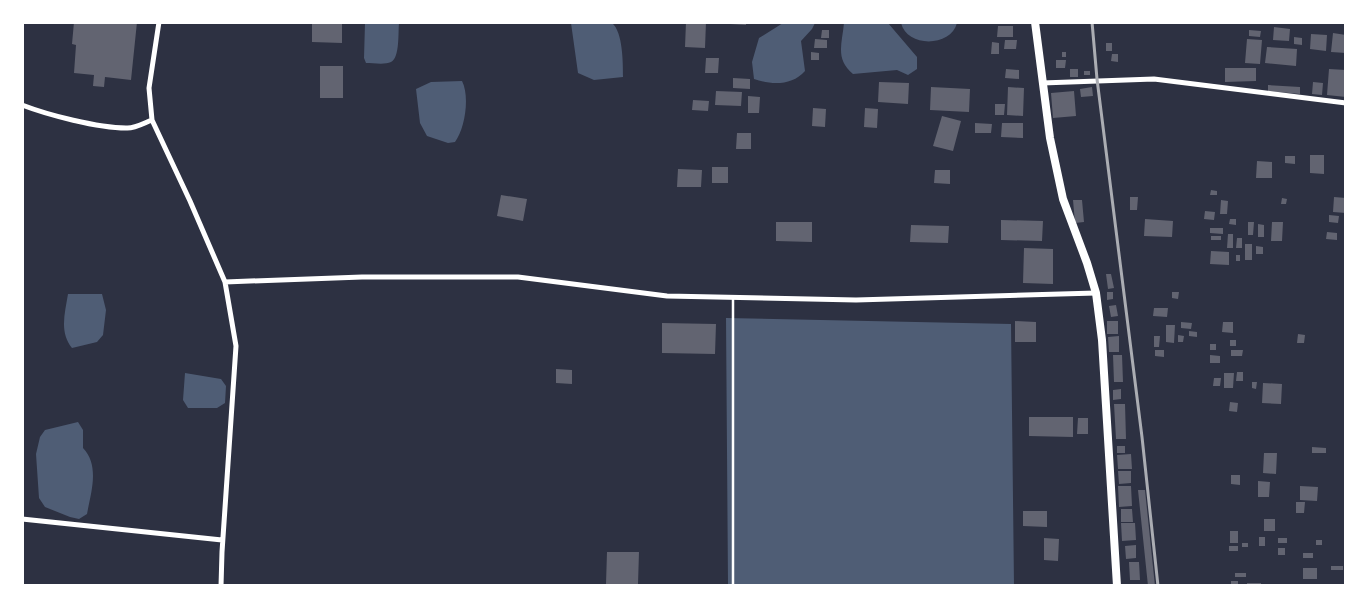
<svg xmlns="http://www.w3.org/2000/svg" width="1368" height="608" font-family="'Times New Roman',serif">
  <rect width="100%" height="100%" fill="#2d3142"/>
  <path fill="#4f5d75" d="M365,23h34c-1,9 1,35 -8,39 -6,3 -18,1 -25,1l-2,-5z
    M571,23h41c11,9 11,40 11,54l-29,3 -16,-7z
    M783,23h32l-3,6 -11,12 4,30c-13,15 -34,14 -51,8l-2,-17 7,-24z
    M844,23h44l29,34v12l-9,6 -11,-5 -44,4c-18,-15 -11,-30 -9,-51z
    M901,23v-1l56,1c-6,24 -50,25 -56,0z
    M462,81c8,15 3,48 -7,61l-7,1 -21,-7 -7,-13 -4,-34 15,-7z
    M68,294h34l4,16 -3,25 -6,7 -25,6c-13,-16 -7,-35 -4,-54z
    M726,318l285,6 3,261h-286z
    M185,373l36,6 5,7 -1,17 -8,5h-29l-5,-8z
    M78,422l5,8v18c17,18 8,44 4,66l-8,5 -9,-2 -25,-10 -6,-9 -3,-44 4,-17 5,-7z"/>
  <path fill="#626471" d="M74,22h63l-6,58 -26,-3 -1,10 -11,-1 1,-11 -20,-2 2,-28 -4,-1z
    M312,22h30v21l-30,-1z
    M686,22h20l-1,26 -20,-1z
    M730,22h16v3l-16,-1z
    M998,26h15v11h-16z
    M1274,27l16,2 -1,12 -16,-1z
    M822,30h7v8h-8z
    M1249,30l12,1 -1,6 -11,-1z
    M1333,33l13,2v18l-15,-1z
    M1311,34l16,1 -1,16 -16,-2z
    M1294,37l8,1v7l-8,-1z
    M815,39l12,1v8h-13z
    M1247,39l15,1 -2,24 -15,-1z
    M1005,40h12l-1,9h-12z
    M992,42l7,1v11h-8z
    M1106,43h6v8h-6z
    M1267,47l30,2 -1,17 -31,-3z
    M811,52l8,1v7h-8z
    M1062,52h4v5h-4z
    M1112,54h6v8l-7,-1z
    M706,58h13l-1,15h-13z
    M1056,60h10l-1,8h-9z
    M320,66h23v32h-23z
    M1225,68h31v13l-31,1z
    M1006,69l13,1v9l-14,-1z
    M1070,69h8v8h-8z
    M1329,69l17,1v27l-19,-2z
    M1084,71h6v4h-6z
    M733,78l17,1v10l-17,-1z
    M879,82l30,1 -1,21 -30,-2z
    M1313,82l10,1 -1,12 -10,-1z
    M1268,85l32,2v7l-32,-3z
    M931,87l39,2 -1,23 -39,-2z
    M1008,87l16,1 -1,28 -16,-1z
    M1092,87l1,9 -12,1 -1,-8z
    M716,91l26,1 -1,14 -26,-1z
    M1074,91l2,25 -23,2 -2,-25z
    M748,96l12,1 -1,16h-11z
    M693,100l16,1 -1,10 -16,-1z
    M995,104h10l-1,11h-9z
    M813,108l13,1 -1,18 -13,-1z
    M865,108l13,1 -1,19 -13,-1z
    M942,116l19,5 -8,30 -20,-5z
    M975,123l17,1 -1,9h-16z
    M1002,123h21v15l-22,-1z
    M737,133h14v16h-15z
    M1310,155h14v19l-14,-1z
    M1285,156h10v8l-10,-1z
    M1257,161l15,1v16h-16z
    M712,167h16v16h-16z
    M678,169l24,1 -1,17h-24z
    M935,170h15v14l-16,-1z
    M1211,190l6,1v4h-7z
    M501,195l26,4 -4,22 -26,-5z
    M1130,197h8l-1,13h-7z
    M1334,197l12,1v15l-13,-1z
    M1282,198l5,1 -1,5h-5z
    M1073,200h9l2,22 -9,1z
    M1221,200l7,1 -1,13h-7z
    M1205,211l10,1 -1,8 -10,-1z
    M1329,215l10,1 -1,7 -9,-1z
    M1145,219l28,2 -1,16 -28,-1z
    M1230,219h6v6l-7,-1z
    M1001,220l42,1 -1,20 -41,-1z
    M776,222h36v20l-36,-1z
    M1248,222h6l-1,13h-5z
    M1272,222h11l-1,19h-11z
    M1258,224l6,1v12h-6z
    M911,225l38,1 -1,17 -38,-1z
    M1210,228h13v6l-13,-1z
    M1327,232l10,1v7l-11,-1z
    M1228,234h5v14h-6z
    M1211,236h10v4h-10z
    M1237,238h5v10h-6z
    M1245,244h7v16h-7z
    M1256,246l7,1v7h-7z
    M1024,248l29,1v35l-30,-1z
    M1211,251l18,1v13l-19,-1z
    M1236,255h4v6h-4z
    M1106,274h5l3,14 -6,1z
    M1107,292h6v7l-6,1z
    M1172,292h7l-1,7 -6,-1z
    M1116,305l2,11 -7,1 -2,-11z
    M1154,308h14l-1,9 -14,-1z
    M1015,321l21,1v20h-21z
    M1107,321h11v13h-11z
    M1181,322l11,1 -1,6 -10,-1z
    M1223,322h10v11l-11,-1z
    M662,323l54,1 -1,30 -53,-1z
    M1166,325h9l-1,18 -8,-1z
    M1189,331l8,1v5l-8,-1z
    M1298,334l7,1 -1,8h-7z
    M1178,335l6,1 -1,6h-5z
    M1119,336v16h-10l-1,-15z
    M1154,336h6l-1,11h-5z
    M1230,340h6v6h-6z
    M1210,344h6v6h-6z
    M1155,350h9v7l-9,-1z
    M1231,350h12l-1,6h-11z
    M1113,355h9l1,27h-9z
    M1210,355l10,1v7h-10z
    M556,369l16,1v14l-16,-1z
    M1237,372h6v9h-7z
    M1224,373h10l-1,15h-9z
    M1214,378h7l-1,8h-7z
    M1252,382h5l-1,7 -4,-1z
    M1263,383l19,1 -1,20 -19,-1z
    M1121,389v10l-8,1v-10z
    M1230,402l8,1 -1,9 -8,-1z
    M1114,404h11l1,35h-10z
    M1029,417h44v20l-44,-1z
    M1078,418h10v16h-11z
    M1117,446h8v7h-8z
    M1312,447l14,1v5h-14z
    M1264,453h13l-1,21 -13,-1z
    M1131,454l1,15h-14l-1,-14z
    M1118,471h13v12l-12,1z
    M1231,475h9v10l-9,-1z
    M1258,481l12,1 -1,15h-11z
    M1118,486h13l1,20 -13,1z
    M1300,486l18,1 -1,14 -17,-1z
    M1138,490h7l10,96h-7z
    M1296,502h9l-1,11h-8z
    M1121,509h11l1,13h-12z
    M1023,511h24v16l-24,-1z
    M1264,519h11v12h-11z
    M1121,523h14l1,17 -14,1z
    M1230,531h8v12h-8z
    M1259,537h6v9h-6z
    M1044,538l15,1 -1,22 -14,-1z
    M1278,538h9v5h-9z
    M1316,540h6v5h-6z
    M1242,543h6v4h-6z
    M1136,545v13l-10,1 -1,-13z
    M1229,546h9v5h-9z
    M1278,548h7v7h-7z
    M607,552h32l-1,32h-32z
    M1303,553h10v5h-10z
    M1129,562h10l1,18h-10z
    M1331,566h12v4h-12z
    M1303,568h14v11h-14z
    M1235,573h11v4h-11z
    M1231,581h7v5h-7z
    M1247,583h14v3h-14z"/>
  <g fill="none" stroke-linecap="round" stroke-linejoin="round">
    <path stroke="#fff" stroke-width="2.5" d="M733,297v289"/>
    <path stroke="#fff" stroke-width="5" d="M159,22l-10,66 3,32 38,81 35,81 11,64 -14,206 -1,34
      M1042,83l112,-4 192,24
      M22,105c26,10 76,23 104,23 8,1 18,-5 26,-8
      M225,282l137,-5h156l149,19 189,4 240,-7
      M22,519l200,21"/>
    <path stroke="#fff" stroke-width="8" d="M1035,22l15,116 13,61 24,64 9,30 6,47 15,246"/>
    <path stroke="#abadb3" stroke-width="3" d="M1092,22l5,57 45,358 16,149"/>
  </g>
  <rect width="1368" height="608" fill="none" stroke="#ffffff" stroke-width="48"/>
</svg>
